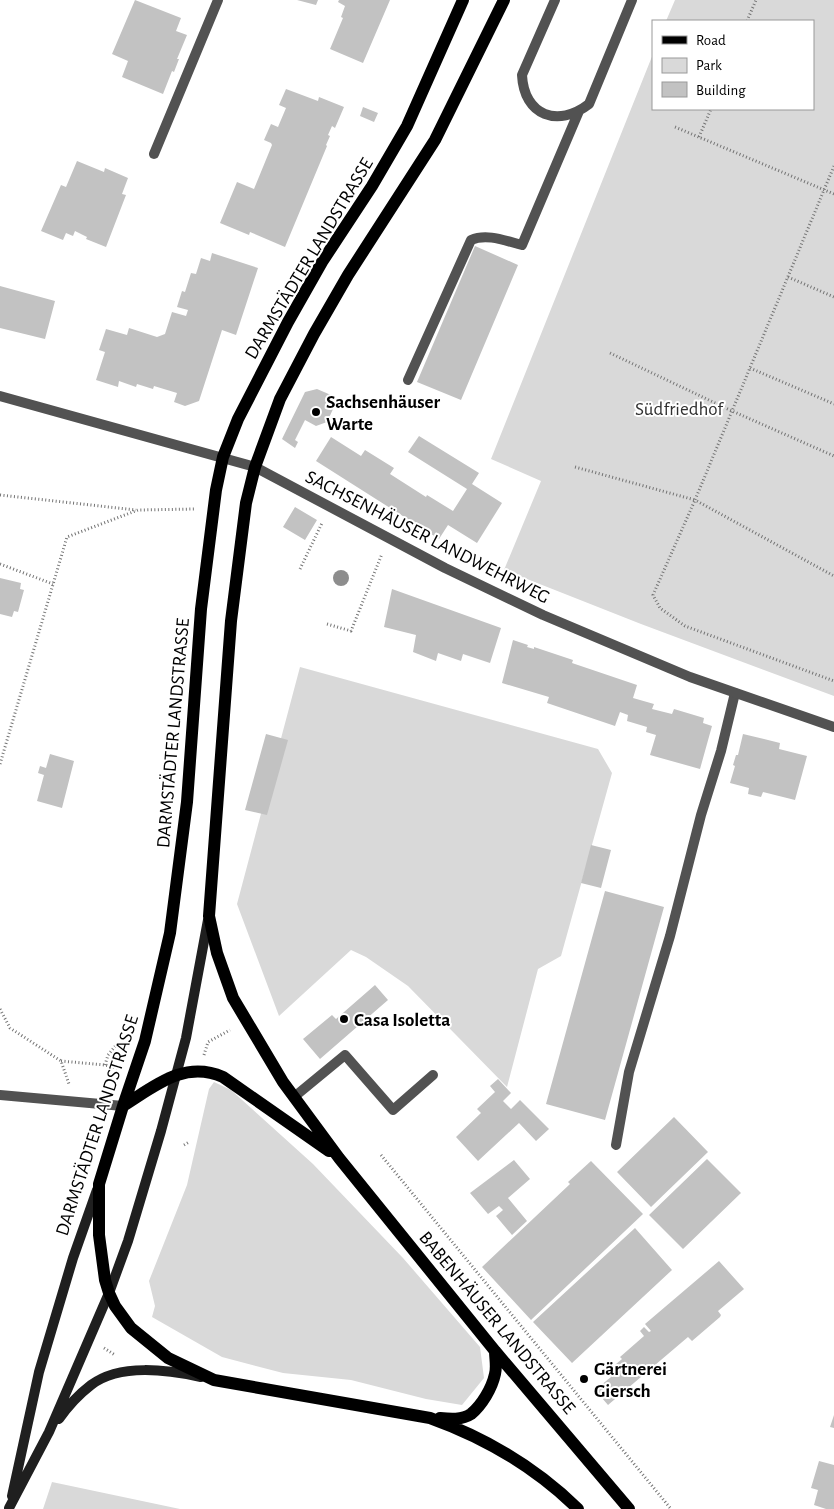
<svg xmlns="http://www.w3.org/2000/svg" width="834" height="1509" font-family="'Alegreya Sans',sans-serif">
  <rect width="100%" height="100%" fill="#fff"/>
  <path fill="#d9d9d9" d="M675,0h159v696l-193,-72 -137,-54 37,-89 -50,-22 162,-405v55h160v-88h-147z
    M300,667l298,82 14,24 -51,183 -23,13 -31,118 -99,-101 -42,-29 -15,-7 -72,66 -42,-112z
    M214,1082l17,8 82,74 90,94 77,89 4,31 -22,27 -36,-6 -75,-19 -68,-7 -61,-16 -70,-40 3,-11 -6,-25 38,-96 22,-96z
    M52,1482l128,27h-137z"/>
  <path fill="#c2c2c2" d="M135,0l46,18 -5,13 11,4 -10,24h2l-5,13 -2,-1 -9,23 -41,-17 6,-16 -16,-7z
    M297,0h21l-2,5z
    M339,0h51l-27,63 -33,-14 13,-31 -2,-1 4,-11 -7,-4z
    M286,89l32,12 1,-4 25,10 -9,21 -3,-2 -4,9 2,1 -4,9 1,1 -42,101 -35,-15 -1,3 -29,-12 17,-41 17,7 18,-44 -1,-2 -7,-3 7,-16 7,3 8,-19 -7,-3z
    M363,107l15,6 -4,9 -14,-6z
    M77,161l27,11 1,-4 23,10 -6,16 4,1 -20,52 -20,-8 1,-2 -12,-6 -2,5 -7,-3 -3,7 -22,-9 20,-46 5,2z
    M475,246l43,19 -57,135 -44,-18z
    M212,253l46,15 -22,67 -14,-5 -23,71 -14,5 -11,-4 3,-9 -23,-7 -1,3 -16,-5 -1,3 -17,-6 -1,6 -22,-7 9,-28 -6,-2 7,-21 21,6 2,-7 28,9 8,-3 7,-22 14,4 2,-6 -11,-3 5,-16 3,1 6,-19 5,1 5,-16 9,3z
    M0,286l55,15 -10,38 -45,-11z
    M317,389l14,6 3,12 -7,15 -11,4 -11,-6 -10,20 3,2 -3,6 -13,-9 23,-47z
    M419,436l60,37 -7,11 30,19 -25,40 -29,-18 -9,14 -123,-78 15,-24 30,19 4,-6 29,18 -4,6 36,23 1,-2 26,16 14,-22 -59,-37z
    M295,507l22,13 -12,20 -22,-13z
    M0,578l21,5 -1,6 4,1 -6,22 -4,-1 -2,6 -12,-3z
    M392,589l109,39 -11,35 -27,-9 -2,7 -23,-8 -2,8 -23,-9 3,-17 -32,-8z
    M513,640l15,5 -1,2 7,2v-2l39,13 -1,3 65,22 -4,13 21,6 -2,5 20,5 2,-5 30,9 -1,5 9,3 -12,43 -50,-14 6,-20 -10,-3 1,-5 -20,-6 1,-6 -8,-3 -5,14 -68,-23 2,-6 -47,-14z
    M266,734l22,6 -21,75 -22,-5z
    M743,734l37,9 -1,6 28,7 -12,44 -32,-8 -2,5 -13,-3 1,-6 -19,-5 5,-17 -2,-1 3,-10h2z
    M50,754l24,7 -12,47 -25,-7 7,-26 -6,-2 2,-7 6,2z
    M591,845l20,5 -10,38 -20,-5z
    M605,891l59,16 -59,213 -59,-16z
    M375,985l13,15 -68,59 -17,-20 29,-24 4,4z
    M498,1079l13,14 -8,8 8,8 9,-9 29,29 -13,12 -17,-18 -41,38 -22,-24 25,-24 -4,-4 18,-17 -5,-6z
    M674,1117l34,35 -57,55 -34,-35z
    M707,1159l34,34 -58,56 -34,-34z
    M514,1160l16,19 -22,19 19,23 -15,14 -16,-19 7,-6 -4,-4 -11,8 -18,-21z
    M591,1161l52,53 -112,106 -49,-53 88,-83 -2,-2z
    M635,1228l37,42 -100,93 -39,-41z
    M719,1261l25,28 -26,22 3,4 -1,2 -28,24 -4,-4 -80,68 -13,-15 16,-13 -2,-7 13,-11 -2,-2 24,-21 -4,-5 4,-4 5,5 2,-1 -6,-7z
    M834,1415v13l-4,-1z
    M819,1461l15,4v44h-8l-12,-4 4,-15 -7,-2z"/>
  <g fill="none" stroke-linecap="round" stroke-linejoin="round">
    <path stroke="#747474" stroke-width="3" stroke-dasharray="1 2.5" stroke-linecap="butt" d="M747,21l9,-21
      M675,127l159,67
      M699,137l12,-28
      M834,166l-139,334 139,76
      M788,277l46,20
      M610,353l122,58 102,45
      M750,368l84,36
      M575,467l120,33 -42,95 7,13 25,18 149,55
      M0,495l136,15
      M0,564l53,20
      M300,569l22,-46
      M327,624l24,7 31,-77
      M0,764l67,-227 71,-27 57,-1
      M0,1009l10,19 51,33 8,23
      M204,1055l4,-13 22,-12
      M61,1061l44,4 12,3
      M105,1065l3,-10 9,-11
      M184,1145l5,-3
      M381,1155l290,354
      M104,1348l11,7"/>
    <path stroke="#525252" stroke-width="10" d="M555,0l-33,75c2,41 36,53 67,29l43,-104
      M408,380l63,-140c16,-7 35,1 51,5l57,-134
      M0,1095l123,11
      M294,1097l51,-42 48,55 40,-35
      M616,1145l13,-73 41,-136 31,-121 20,-64 14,-58"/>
    <path stroke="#525252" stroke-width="10" d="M154,154l64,-154
      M0,396l255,71 190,101 98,47 147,62 144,50"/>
    <path stroke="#1f1f1f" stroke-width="10" d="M59,1419c9,-13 19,-24 32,-34 29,-22 77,-15 110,-8
      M12,1496l27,-124 34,-114 24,-68
      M9,1508l40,-76 60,-139 19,-52 33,-110 25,-93 22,-118"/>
    <path stroke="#000" stroke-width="12" d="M463,0l-56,126 -35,60 -50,76 -34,60 -50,97 -15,38 -7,33 -15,119 -14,193 -17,131 -25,108 -22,65 -24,78v51l6,45 4,13 6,13 16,22 37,30 46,22 216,38c56,20 105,49 148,91
      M504,0l-69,140 -87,135 -34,59 -34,65 -25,68 -9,36 -15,118 -22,295 8,37 16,45 50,84 56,76 156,193 134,158
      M123,1106c32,-20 61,-46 100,-29l106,74
      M440,1418c10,1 22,2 31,-4 11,-9 21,-26 24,-40 2,-7 0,-16 0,-23"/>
  </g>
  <circle fill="#8d8d8d" cx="341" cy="578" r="8"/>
  <g fill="#000" stroke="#fff" stroke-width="2">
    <circle cx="316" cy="412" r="5"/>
    <circle cx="344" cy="1019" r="5"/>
    <circle cx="584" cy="1379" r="5"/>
  </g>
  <g text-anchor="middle" stroke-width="4" stroke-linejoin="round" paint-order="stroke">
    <g font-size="19" fill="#000" stroke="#fff">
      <text transform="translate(308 258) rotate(-59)" y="7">DARMSTÄDTER LANDSTRASSE</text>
      <text transform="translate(428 536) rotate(27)" y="7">SACHSENHÄUSER LANDWEHRWEG</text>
      <text transform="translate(172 733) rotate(-85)" y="7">DARMSTÄDTER LANDSTRASSE</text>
      <text transform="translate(96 1125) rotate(-72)" y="7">DARMSTÄDTER LANDSTRASSE</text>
      <text transform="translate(498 1322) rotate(50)" y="7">BABENHÄUSER LANDSTRASSE</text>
    </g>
    <g font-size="19" font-weight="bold" fill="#000" stroke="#fff" text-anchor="start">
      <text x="326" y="408">Sachsenhäuser<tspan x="326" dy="22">Warte</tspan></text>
      <text x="354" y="1026">Casa Isoletta</text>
      <text x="594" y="1375">Gärtnerei<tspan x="594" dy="22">Giersch</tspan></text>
    </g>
    <g font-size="19" fill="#303030" stroke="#fff">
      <text x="679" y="415">Südfriedhof</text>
    </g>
  </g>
  <rect x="652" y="20" width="162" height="90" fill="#ffffff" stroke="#999999"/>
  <rect x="662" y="36" width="25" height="8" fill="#000000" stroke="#999999"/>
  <text x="696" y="45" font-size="15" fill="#000000">Road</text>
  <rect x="662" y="58" width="25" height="15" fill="#d9d9d9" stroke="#999999"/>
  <text x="696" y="70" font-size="15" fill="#000000">Park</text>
  <rect x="662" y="82" width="25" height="15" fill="#c2c2c2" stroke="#999999"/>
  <text x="696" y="95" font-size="15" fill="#000000">Building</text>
</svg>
